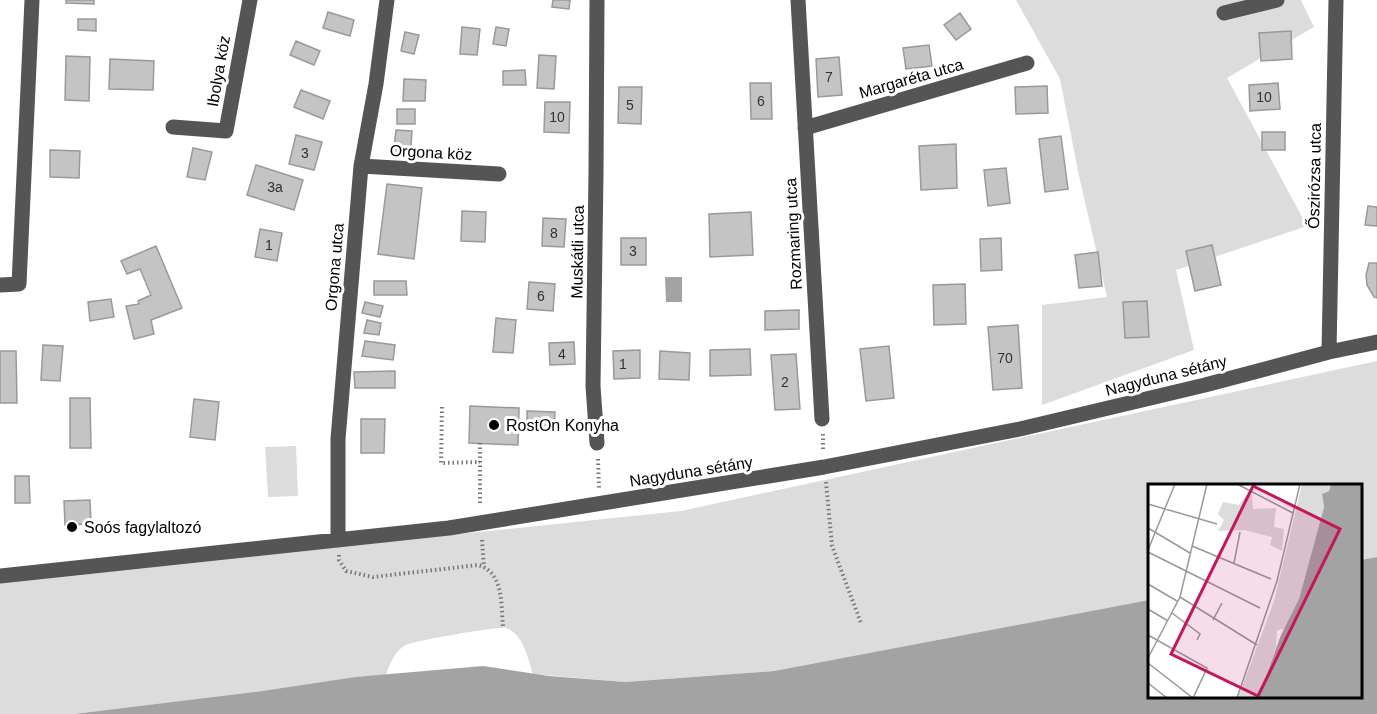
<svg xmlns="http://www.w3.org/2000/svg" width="1377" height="714" font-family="Helvetica,sans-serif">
  <rect width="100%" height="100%" fill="#fff"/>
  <path fill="#dcdcdc" d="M1016,0h285l13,27 -87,51 80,148 -131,44 18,80 -152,55v-100l65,-8 -28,-121 -19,-97z
    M1377,361v196l-16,3 -1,-74h-211v114l-375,71 -149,11 -92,-8c-5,-15 -10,-41 -27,-46 -6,-2 -93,13 -100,17 -11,5 -16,19 -20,30l-31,2 -93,14 -188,23h-74v-132l681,-71z
    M296,446l2,50 -30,1 -3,-50z"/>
  <path fill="#a3a3a3" d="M665,277h17v25h-16z
    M1377,557v157h-1303l188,-23 93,-14 128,-11 66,10 76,6 149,-11 375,-71v98h211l1,-138z"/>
  <path fill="#c4c4c4" stroke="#999" stroke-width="1.5" d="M66,0h28v4l-28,-1z
    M553,0h17l-1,9 -17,-2z
    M328,12l26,8 -4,16 -27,-8z
    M960,13l11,16 -15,11 -12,-15z
    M78,19h18v12l-18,-1z
    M462,27l18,2 -3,26 -17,-1z
    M496,27l13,2 -3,17 -13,-2z
    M1291,31l1,28 -31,2 -2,-28z
    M405,32l14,3 -5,19 -13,-3z
    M296,41l24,10 -6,14 -24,-10z
    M929,45l3,21 -26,3 -3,-21z
    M539,55l17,1 -2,33 -17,-1z
    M66,56l24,1 -1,44 -24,-1z
    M839,57l3,38 -24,2 -2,-38z
    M110,59l44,2 -1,29 -44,-1z
    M525,70l1,15h-23v-14z
    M404,79l22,1 -1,21h-22z
    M750,83h21l1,36h-21z
    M1278,83l2,26 -30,2 -1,-26z
    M1047,86l1,27 -32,1 -1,-27z
    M619,87h23l-1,37 -23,-1z
    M301,90l29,11 -7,18 -29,-12z
    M545,102h25l-1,31 -25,-1z
    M397,109h18v15h-18z
    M396,130l16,1 -2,27 -17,-1z
    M1262,132h23v18h-23z
    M296,135l26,7 -8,28 -25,-6z
    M1061,136l7,53 -23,3 -6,-53z
    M956,144l1,44 -36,2 -2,-44z
    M193,148l19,4 -7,28 -18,-3z
    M50,150l30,1 -1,27 -29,-1z
    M256,165l47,15 -9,30 -47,-15z
    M1006,168l4,35 -22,3 -4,-36z
    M387,184l35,4 -8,71 -36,-5z
    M1368,206l9,1v19l-12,-1z
    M462,211l24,1 -1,30 -24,-1z
    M751,212l2,43 -43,2 -1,-43z
    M543,218l23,1 -2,28 -22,-1z
    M260,229l22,4 -5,28 -22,-4z
    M621,238h25v27h-25z
    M1001,238l1,32 -21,1 -1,-32z
    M1212,245l9,40 -26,6 -9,-40z
    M156,246l26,62 -31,12 3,14 -20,5 -8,-33 13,-2 -1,-3 13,-6 -11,-26 -13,5 -6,-13z
    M1098,252l4,34 -23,2 -4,-33z
    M1369,263h8v35l-3,-1 -7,-12 -1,-10z
    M374,281h32l1,14h-33z
    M529,282l26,2 -2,27 -26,-2z
    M965,284l1,40 -32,1 -1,-40z
    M111,299l3,18 -24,4 -2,-19z
    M1147,301l2,36 -24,1 -2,-36z
    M365,302l18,4 -3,11 -18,-4z
    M799,310v19l-34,1v-19z
    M496,318l20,2 -3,33 -20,-1z
    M367,320l14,3 -2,12 -15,-2z
    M1018,325l4,63 -29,2 -5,-63z
    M365,341l30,4 -2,15 -31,-4z
    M574,342l1,22 -25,1 -1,-22z
    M43,345l20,1 -3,35 -19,-1z
    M889,346l5,52 -28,3 -6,-52z
    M750,349l1,26 -41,1v-26z
    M640,350v28l-26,1 -1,-28z
    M0,351h16l1,52h-17z
    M660,351l30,2 -1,27 -30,-1z
    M796,354l4,55 -25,1 -4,-55z
    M395,371v17h-40l-1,-16z
    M70,398h20l1,50h-21z
    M194,399l25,3 -4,38 -25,-3z
    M470,406l49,2 -1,37 -49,-2z
    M527,411l28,1 -1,20h-27z
    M361,419h24l-1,34h-23z
    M15,476h14l1,27h-15z
    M90,500l1,24 -26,1 -1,-24z"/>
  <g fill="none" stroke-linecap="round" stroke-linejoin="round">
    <path stroke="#777" stroke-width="4" stroke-dasharray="1.5 3" stroke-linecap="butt" d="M442,407l-1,56 39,-1
      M823,434v17
      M480,443v63
      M598,459l1,29
      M826,482l6,64 29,77
      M482,540l2,27
      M339,555v5l7,11 27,6 105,-12c26,7 23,40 25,62"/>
    <path stroke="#555" stroke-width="15" d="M597,0l-1,173 -3,213 4,57
      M798,0l24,419
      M1224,13l53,-13
      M173,127l53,4 24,-131
      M805,128l222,-65
      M361,166l138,8
      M0,285l19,-1 13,-284
      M1329,352l7,-352
      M338,540v-101l23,-273 15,-82 11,-84
      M0,576l449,-48 375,-61 196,-38 185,-44 124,-33 48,-10"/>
  </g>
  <g fill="#000" stroke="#fff" stroke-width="2">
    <circle cx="494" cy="425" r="6"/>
    <circle cx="72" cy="527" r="6"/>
  </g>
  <g text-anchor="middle" stroke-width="6" stroke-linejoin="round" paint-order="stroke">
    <g font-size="14" fill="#313131">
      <text x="829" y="82">7</text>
      <text x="1264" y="102">10</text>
      <text x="761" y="106">6</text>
      <text x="630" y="110">5</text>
      <text x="557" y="122">10</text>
      <text x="305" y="158">3</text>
      <text x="275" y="192">3a</text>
      <text x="554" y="238">8</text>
      <text x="269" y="250">1</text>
      <text x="633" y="256">3</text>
      <text x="541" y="301">6</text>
      <text x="562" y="359">4</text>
      <text x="1005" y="363">70</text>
      <text x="623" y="369">1</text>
      <text x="785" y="387">2</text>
    </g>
    <g font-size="16" fill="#000" stroke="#fff">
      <text transform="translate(218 71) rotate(-80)" y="6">Ibolya köz</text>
      <text transform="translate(911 78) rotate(-16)" y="6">Margaréta utca</text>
      <text transform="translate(431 152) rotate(3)" y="6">Orgona köz</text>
      <text transform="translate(1314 176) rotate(-89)" y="6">Őszirózsa utca</text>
      <text transform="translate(793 234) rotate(-93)" y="6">Rozmaring utca</text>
      <text transform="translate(577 252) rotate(-89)" y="6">Muskátli utca</text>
      <text transform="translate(334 267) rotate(-85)" y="6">Orgona utca</text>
      <text transform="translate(1166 375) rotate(-14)" y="6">Nagyduna sétány</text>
      <text transform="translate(691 471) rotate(-9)" y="6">Nagyduna sétány</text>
    </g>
    <g font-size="16" fill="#000" stroke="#fff" text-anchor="start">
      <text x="506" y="431">RostOn Konyha</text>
      <text x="84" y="533">Soós fagylaltozó</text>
    </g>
  </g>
  <g transform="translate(1148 484)">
    <rect width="214" height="214" fill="#fff"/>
    <path d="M154,0h29l-2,7 -7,3 2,13 -25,92 -14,30 -8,1 -1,17 -18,51h-20l36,-97zM98,11h6l1,14 23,-1 -2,19 10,2 -2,22 -12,-6 2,-8 -28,-7 -26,1 6,-11 -6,-6 5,-12 16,3z" fill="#dcdcdc"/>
    <path d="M183,0h31v214h-104l23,-63 18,-36 25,-92 -2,-13 7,-3z" fill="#a3a3a3"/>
    <path fill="none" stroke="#999" stroke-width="1.5" d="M89,0l56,29M0,20l69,20M0,44l42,25M44,62l79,33M0,66l27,-66M0,68l112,56M86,79l6,-31M0,100l29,17M32,113l77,48M0,125l20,12M24,129l28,21 -3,6M65,136l9,-17M0,151l59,33 -14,30 -45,-35M0,174l32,-61 27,-113M0,199l19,15M89,214l40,-117 23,-97"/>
    <path fill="#c2185b" fill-opacity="0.15" stroke="#c2185b" stroke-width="3" d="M105,2l87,43 -82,167 -87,-42z"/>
    <rect width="214" height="214" fill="none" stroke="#000" stroke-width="3"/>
  </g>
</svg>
